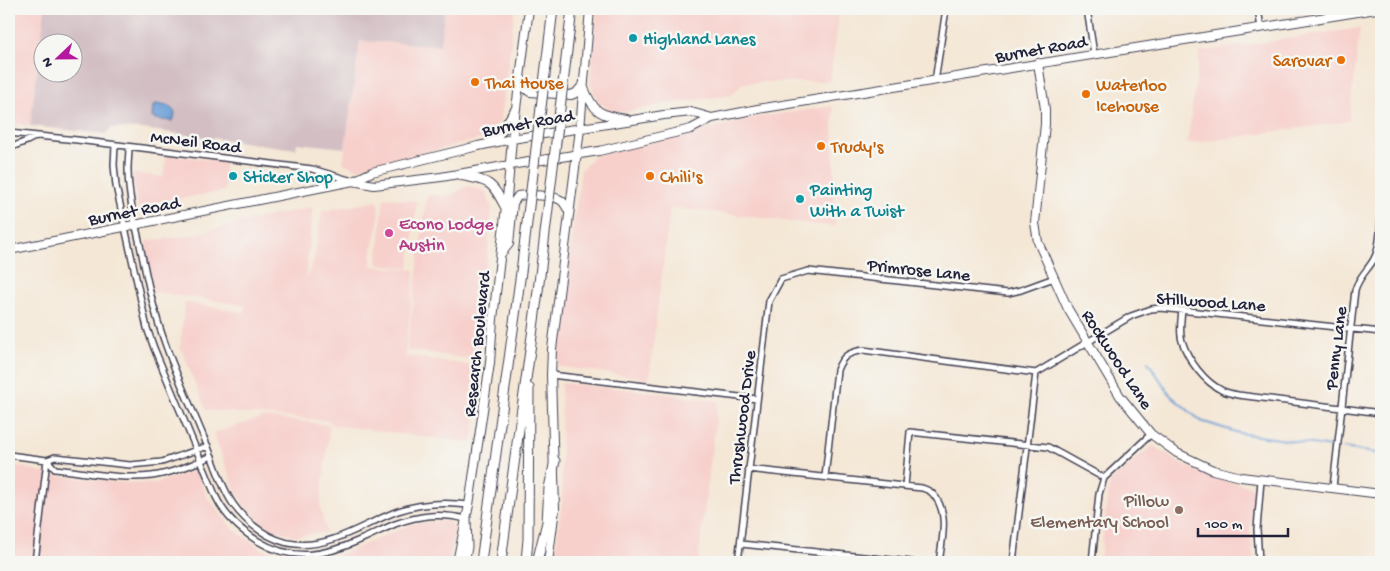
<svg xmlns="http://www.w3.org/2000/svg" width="1390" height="571" font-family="'Gochi Hand',sans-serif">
  <rect width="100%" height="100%" fill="#f6f6f2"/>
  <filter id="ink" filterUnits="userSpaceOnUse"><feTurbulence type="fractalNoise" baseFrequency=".02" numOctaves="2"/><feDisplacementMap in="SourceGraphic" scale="10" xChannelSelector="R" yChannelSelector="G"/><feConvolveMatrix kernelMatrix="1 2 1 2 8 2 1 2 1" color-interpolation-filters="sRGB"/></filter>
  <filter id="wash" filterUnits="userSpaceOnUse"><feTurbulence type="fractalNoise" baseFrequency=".0096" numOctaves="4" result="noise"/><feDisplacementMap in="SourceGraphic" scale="20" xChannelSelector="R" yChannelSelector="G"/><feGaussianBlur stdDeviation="1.12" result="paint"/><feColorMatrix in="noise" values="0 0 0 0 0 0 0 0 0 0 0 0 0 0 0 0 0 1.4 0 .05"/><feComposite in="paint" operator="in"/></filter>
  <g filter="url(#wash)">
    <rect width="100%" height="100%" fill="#f4e7d5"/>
    <path fill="#f7d0cc" d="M9,9h36l-15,117 -21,-2z
      M445,9h70l-14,111 -17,18 -126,31 -15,-6 17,-122 80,4z
      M597,9h243l-10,72 -88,2 -10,12 -72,10 -36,7 -12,-1 -15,-10 -7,-18z
      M1360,28l-11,93 -162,23 13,-92z
      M833,106l2,121 -165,-20 -21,172 -91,-13 4,-56 19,-140 13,-14 159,-38z
      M166,155l58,6 1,30 -64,11 -1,-1v2l-22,5 -4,-22 -1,-13 30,4z
      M469,186l16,5 7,17 -15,152 -70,-10 20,-155 21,1z
      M384,198l33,3 -8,67 -32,-4z
      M378,201l1,17 -7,31 -1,17 44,4 -10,86 77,11v6l-10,70 -140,-18 -2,-4 -124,-11 -26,-63 5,-45 60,11 -1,-8 -90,-13 -8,-45v-6l41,-5 69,-17 57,-12 -8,74 9,-21 8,-49z
      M561,383l92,9 65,9 -20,161h-144l8,-61z
      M264,417l66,8 -10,81 6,26 -29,4 -25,-6 -23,-18 -14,-22 -22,-57z
      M1152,446h2l24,16 31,15 43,10 2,3 -4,40 4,32h-154l8,-71 3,-10 5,-5z
      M9,464l47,11 61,7 35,2 46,-14 8,26 26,32 28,20 29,12 33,2 91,-38 28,-4 10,3 3,9 -5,30h-440z"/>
    <path fill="#d2bec3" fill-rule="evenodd" d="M45,9h400l-5,36 -80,-4 -15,107 -48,-5 -1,6 -154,-20 -30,-1 -6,6 -76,-8zM42,42h30v30h-30z"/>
    <path fill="#6a9fd7" stroke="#466089" d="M156,104l13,2 6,6 -1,7 -2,2 -18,-2 -2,-2 1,-11z"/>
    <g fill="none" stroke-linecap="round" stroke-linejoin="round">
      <path stroke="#6a9fd7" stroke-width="2" d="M1148,362l23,34 30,25 38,12 92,14
        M1343,448l38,6"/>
    </g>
  </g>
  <g filter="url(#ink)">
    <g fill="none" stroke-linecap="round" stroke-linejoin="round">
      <g stroke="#424052" stroke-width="8">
        <path id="street" d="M1087,9l7,45
          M1258,9l3,19
          M935,81l11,-72
          M9,133l68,7 235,29 37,11
          M115,145l-1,20 2,21 31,142 7,20 62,149c9,19 24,33 42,44 34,21 67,15 102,-1 12,-5 23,-11 35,-16 25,-9 45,-11 71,-5
          M129,147c0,7 -1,15 -1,22 0,24 6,49 11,71 7,35 14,70 26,103 11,32 26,63 39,95 10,21 16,47 29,66 13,19 38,38 62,40 37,4 70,-21 103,-33 23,-8 48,-9 71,-6
          M9,148l18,-7 8,-4
          M1182,310c-1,10 -3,22 0,31 6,19 22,41 41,50 5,2 10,3 15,4l143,18
          M551,375l206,24
          M9,455l38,5 8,-3 75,8 32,-3 46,-16
          M47,460l8,9c30,3 67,11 97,7 21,-3 41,-12 60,-20
          M748,469l174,19c3,1 8,3 10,5 18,18 10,47 7,69
          M825,477l12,-107c6,-15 11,-17 26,-20l173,23 95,-57 20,-7 10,-1 220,24
          M905,486l5,-54 138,15 56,31
          M1333,487l22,-197c4,-14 13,-20 19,-31 6,-11 6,-28 7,-40
          M741,544l170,18
          M35,562l12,-102
          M738,562l31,-261 12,-22 27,-8 200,22 13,-3 33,-12
          M1013,562l23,-189
          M1092,562l7,-68 5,-16 47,-44
          M1259,562l-2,-33 4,-49"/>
      </g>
      <g stroke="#424052" stroke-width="10">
        <path id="secondary" d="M1038,63l7,46v15l-10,99 3,19 30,67 52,87 31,38 26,19 36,17 28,7 140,17
          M521,78l5,11 4,3 41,3 5,-2 6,-7
          M584,88c10,25 16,27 42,31
          M489,142l12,-10 13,-21
          M462,176c30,5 30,7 44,33
          M353,181l21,4 67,-8 69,-12 89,-14 92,-22 21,-11 46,-9 618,-100
          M9,250l344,-69 19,-9 106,-26 34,-7 152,-24 27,-3 21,6
          M501,254l8,-10 4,-41 5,-7c10,-2 37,-1 44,5 3,3 5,7 7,11
          M457,562l12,-57 21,-142 3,-44 14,-121 5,-59 17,-130
          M548,562l7,-53 -4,-134 1,-26 28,-220 10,-120"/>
      </g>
      <g stroke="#424052" stroke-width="11">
        <path id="highway" d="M464,562l3,-15 -1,-28
          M481,562l40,-290
          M501,562c12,-96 27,-191 39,-287
          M526,562l2,-23 1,-151
          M537,562l10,-40 2,-34 6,-27"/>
      </g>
      <use href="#street" stroke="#fff" stroke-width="5"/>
      <use href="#secondary" stroke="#fff" stroke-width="8"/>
      <use href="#highway" stroke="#fff" stroke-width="9"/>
      <g stroke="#424052" stroke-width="11" stroke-linecap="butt">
        <path id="highway-bridge" d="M521,272l32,-263
          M540,275l32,-266"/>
      </g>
      <use href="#highway-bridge" stroke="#fff" stroke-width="9"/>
    </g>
  </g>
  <g fill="#0f9aa8" stroke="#f6f6f2" stroke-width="2">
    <circle cx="633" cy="38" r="5"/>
    <circle cx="233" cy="176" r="5"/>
    <circle cx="800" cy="199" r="5"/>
  </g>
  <g fill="#e8710a" stroke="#f6f6f2" stroke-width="2">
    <circle cx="1341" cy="60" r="5"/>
    <circle cx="475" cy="82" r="5"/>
    <circle cx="1086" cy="94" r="5"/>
    <circle cx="821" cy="146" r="5"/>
    <circle cx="650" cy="176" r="5"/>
  </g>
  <circle fill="#d1479c" stroke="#f6f6f2" stroke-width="2" cx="389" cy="233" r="5"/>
  <circle fill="#8d6e63" stroke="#f6f6f2" stroke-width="2" cx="1179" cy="510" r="5"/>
  <g text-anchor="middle" stroke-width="5" stroke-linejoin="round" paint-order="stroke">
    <g font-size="18" fill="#0d838f" stroke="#f6f6f2" text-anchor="start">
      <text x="643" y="44">Highland Lanes</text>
      <text x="243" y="182">Sticker Shop</text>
      <text x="810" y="195">Painting<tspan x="810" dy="21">With a Twist</tspan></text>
    </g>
    <g font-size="18" fill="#22223b" stroke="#f6f6f2">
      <text transform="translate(1041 48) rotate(-10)" y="6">Burnet Road</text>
      <text transform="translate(528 122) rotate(-10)" y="6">Burnet Road</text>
      <text transform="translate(196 141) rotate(7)" y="6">McNeil Road</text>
      <text transform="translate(134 210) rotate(-11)" y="6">Burnet Road</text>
      <text transform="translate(919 269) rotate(6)" y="6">Primrose Lane</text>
      <text transform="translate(1211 301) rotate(4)" y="6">Stillwood Lane</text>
      <text transform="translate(476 344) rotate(-84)" y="6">Research Boulevard</text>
      <text transform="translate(1335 348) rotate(-83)" y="6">Penny Lane</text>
      <text transform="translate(1118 359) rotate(57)" y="6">Rockwood Lane</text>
      <text transform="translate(741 417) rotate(-83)" y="6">Thrushwood Drive</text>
    </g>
    <g font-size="18" fill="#c56008" stroke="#f6f6f2" text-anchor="start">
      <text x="1331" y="66" text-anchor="end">Sarovar</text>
      <text x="485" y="88">Thai House</text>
      <text x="1096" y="90">Waterloo<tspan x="1096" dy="21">Icehouse</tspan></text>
      <text x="831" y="152">Trudy's</text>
      <text x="660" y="182">Chili's</text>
    </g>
    <g font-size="18" fill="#b23c85" stroke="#f6f6f2" text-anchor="start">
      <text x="399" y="229">Econo Lodge<tspan x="399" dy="21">Austin</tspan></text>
    </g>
    <g font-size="18" fill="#785e54" stroke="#f6f6f2" text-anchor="end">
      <text x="1169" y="506">Pillow<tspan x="1169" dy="21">Elementary School</tspan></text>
    </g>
  </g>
  <rect width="1390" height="571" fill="none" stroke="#f6f6f2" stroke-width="30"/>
  <g transform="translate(58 58) rotate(248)"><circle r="24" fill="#f6f6f2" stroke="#a1a1a9"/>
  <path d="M0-4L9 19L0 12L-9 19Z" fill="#b5179e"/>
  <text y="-8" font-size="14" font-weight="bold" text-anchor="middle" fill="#22223b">N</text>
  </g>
  <path d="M1198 528v8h90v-8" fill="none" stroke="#22223b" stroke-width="2.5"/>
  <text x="1205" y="528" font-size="15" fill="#22223b" stroke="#f6f6f2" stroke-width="4" paint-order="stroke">100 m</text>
</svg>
